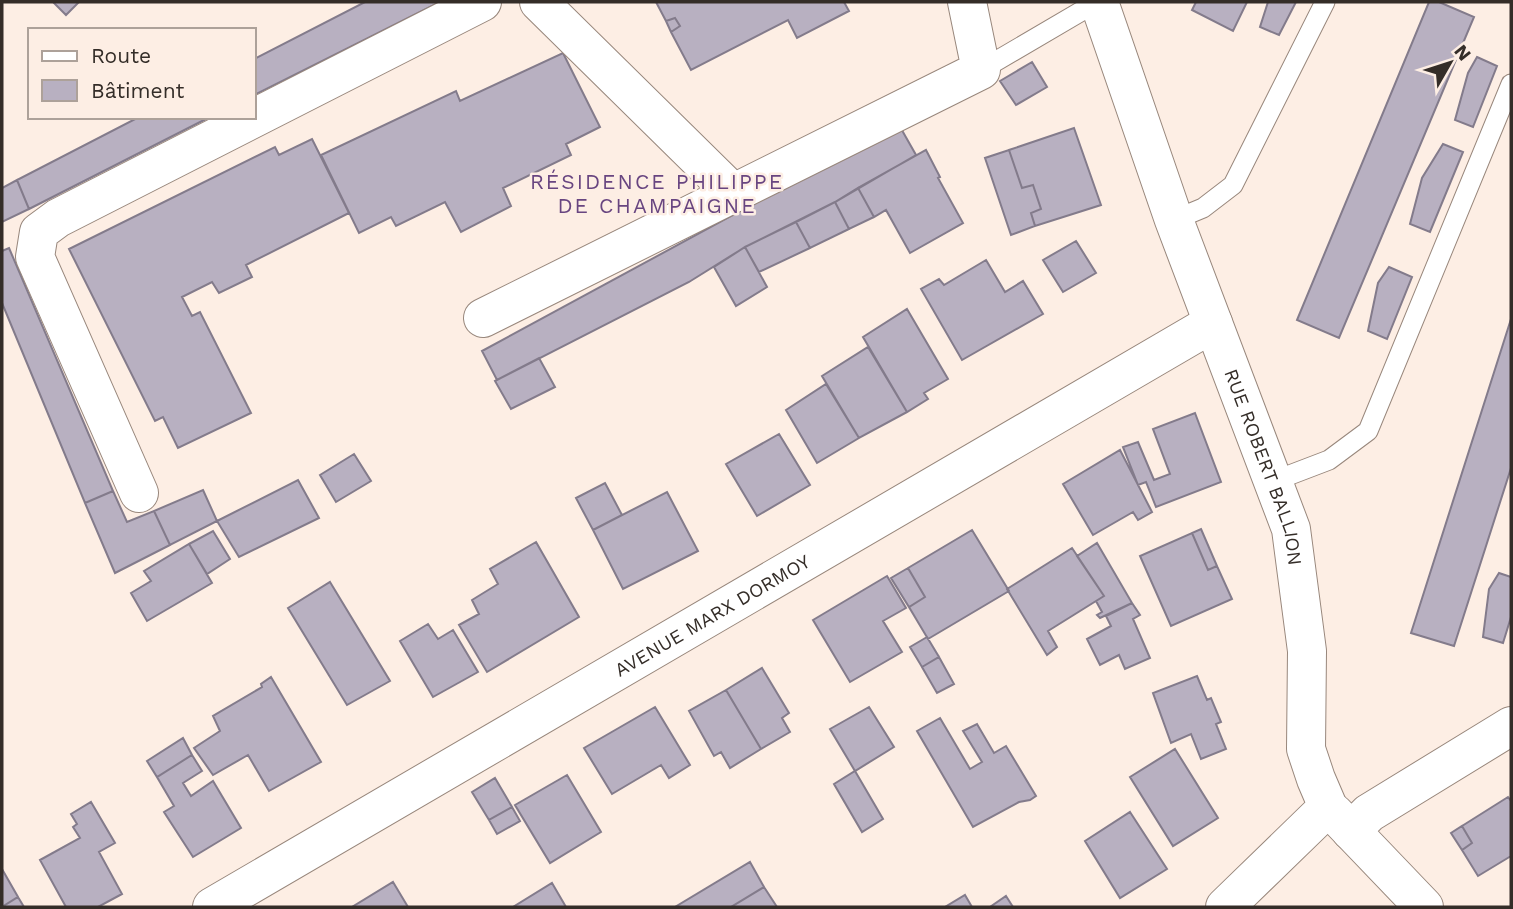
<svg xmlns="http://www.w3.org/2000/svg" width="1513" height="909" font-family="'Work Sans',sans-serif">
  <rect width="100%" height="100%" fill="#fdeee4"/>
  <path fill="#b8b0c1" stroke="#837b8b" stroke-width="2" d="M53,2h26l-13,13z
    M365,2h75l-186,93v-36z
    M656,2h188l5,9 -52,27 -9,-18 -97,50 -20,-38 9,-6 -5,-8 -9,3z
    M1196,2h51l-14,29 -41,-21z
    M1268,2h28l-17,33 -19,-8z
    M1429,2h10l35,15 -135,321 -42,-18z
    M675,18l5,8 -9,6 -5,-11z
    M563,53l37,74 -34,17 5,11 -68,33 8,18 -50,26 -16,-30 -49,24 -5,-9 -32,16 -38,-78 135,-64 4,10z
    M1477,57l20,9 -24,61 -18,-7 13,-47z
    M1032,62l15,25 -31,18 -16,-24z
    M139,117h71l-181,92 -12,-29z
    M899,125l17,30 -81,47 -90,45 -56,35 -192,98 -15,-29z
    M1074,128l27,77 -66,21 -4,-13 10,-4 -8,-24 -11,3 -13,-38z
    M312,139l37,74 -103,52 6,12 -33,16 -7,-11 -30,15 10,19 8,-4 51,101 -73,35 -15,-31 -8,4 -86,-172 206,-102 4,8z
    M1443,144l20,8 -33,80 -20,-8 12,-46z
    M926,150l14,27 -2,1 25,45 -53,30 -24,-43 -12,7 -16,-29z
    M1009,150l13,38 11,-3 8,24 -10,4 4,13 -24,9 -26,-77z
    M17,180l12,29 -27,13v-34z
    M858,188l16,29 -25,12 -14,-27z
    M835,202l14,27 -39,19 -14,-26z
    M796,222l14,26 -51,24 -14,-25z
    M1076,241l20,32 -33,19 -20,-32z
    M745,247l22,40 -31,19 -22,-39z
    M9,248l104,243 -28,12 -83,-200v-52z
    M986,260l19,32 18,-11 20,33 -81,46 -41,-71 18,-10 5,6z
    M1389,267l23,10 -25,62 -19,-8 10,-48z
    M907,309l41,70 -24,14 4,6 -21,13 -44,-75z
    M1511,319v149l-57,178 -43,-13z
    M868,347l39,65 -48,26 -37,-62z
    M539,358l16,29 -44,22 -16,-28z
    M826,384l33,54 -42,25 -31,-53z
    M1195,413l26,69 -65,25 -10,-25 -8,3 -15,-38 15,-5 16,38 16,-6 -17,-45z
    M779,434l31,51 -53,31 -31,-52z
    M1120,450l32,62 -14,8 -5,-8 -40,23 -30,-51z
    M354,454l17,27 -35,21 -16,-27z
    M298,480l21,38 -80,39 -22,-36z
    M605,483l17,32 -29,15 -17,-32z
    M203,490l14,31 -47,24 -16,-34z
    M113,491l14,31 27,-11 16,34 -55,28 -30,-70z
    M667,492l31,59 -75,38 -30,-59z
    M1201,529l16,37 -9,4 -16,-37z
    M972,530l37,61 -81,48 -19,-32 16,-10 -17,-29z
    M213,531l17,28 -23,15 -18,-30z
    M1192,533l16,37 9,-4 15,33 -61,27 -31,-70z
    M536,542l43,75 -92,55 -28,-47 20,-11 -7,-14 26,-16 -8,-15z
    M1097,543l35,60 -32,15 -3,-3 5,-3 -6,-11 8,-5 -27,-40z
    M189,544l23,39 -65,38 -16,-28 20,-12 -7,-10z
    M1072,548l32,48 -56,35 9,16 -10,8 -40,-66z
    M908,568l17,29 -16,10 -18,-29z
    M1499,573l12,4v40l-8,26 -20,-6 6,-48z
    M887,576l19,32 -23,13 19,31 -52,30 -37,-62z
    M330,582l60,99 -43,24 -59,-97z
    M1132,603l8,12 -7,4 17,39 -25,11 -6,-14 -19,10 -13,-26 24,-13 -5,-10z
    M428,624l10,15 15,-9 25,42 -45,25 -33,-56z
    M927,637l12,20 -17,10 -12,-20z
    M939,657l15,27 -17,9 -15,-26z
    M762,668l27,45 -7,5 8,14 -29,17 -35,-59z
    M1197,676l10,24 4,-2 10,24 -5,2 10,25 -25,10 -10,-25 -20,9 -18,-50z
    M271,677l50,85 -52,29 -21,-36 -35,20 -19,-27 26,-17 -7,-15 49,-29 -1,-3z
    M726,690l35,59 -31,19 -9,-16 -7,4 -25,-45z
    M655,707l35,58 -21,13 -8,-13 -49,29 -28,-46z
    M869,707l25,40 -39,24 -25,-42z
    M940,718l30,51 12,-7 -19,-31 14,-7 17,29 12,-7 30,50 -6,4 -11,2 -46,25 -56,-96z
    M183,738l9,17 -35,22 -10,-16z
    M1175,749l43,69 -45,28 -43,-69z
    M192,755l10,16 -19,12 8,13 22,-15 28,47 -48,29 -29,-45 10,-6 -17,-29z
    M855,771l28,48 -21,13 -28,-48z
    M567,775l34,57 -51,31 -35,-58z
    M495,778l17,29 -23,13 -17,-28z
    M1508,797l3,4v55l-33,20 -16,-26 10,-7 -10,-17z
    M91,802l24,41 -16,9 23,42 -24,13h-32l-26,-47 40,-22 -7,-11 4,-3 -6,-10z
    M512,807l8,14 -23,13 -8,-14z
    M1130,812l37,57 -47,29 -35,-57z
    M1462,826l10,17 -10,7 -11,-17z
    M750,862l14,25 -33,20h-56z
    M2,869l16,28 -16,10z
    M393,882l15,25h-56z
    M552,883l14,24h-53z
    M764,887l13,20h-46z
    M965,895l7,12h-27z
    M1006,896l7,11h-23z
    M18,897l6,10h-22z"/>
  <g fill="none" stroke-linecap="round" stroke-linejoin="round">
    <g stroke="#98877c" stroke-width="21">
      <path id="lane" d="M981,70l116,-68
        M1174,220l29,-12 30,-23 92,-183
        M1274,481l55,-21 39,-29 143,-347"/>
    </g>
    <g stroke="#98877c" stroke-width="40">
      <g id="street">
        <path d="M539,2l194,191"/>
        <path id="s1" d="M1099,2l75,218 117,309 16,122 -1,98 10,30 12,28 -103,100"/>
        <path d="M483,318l498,-248 -14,-68"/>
        <path d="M139,493l-104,-236 4,-25 19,-14 424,-216"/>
        <path d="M1334,813l90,94"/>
        <path d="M1351,831l18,-18 142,-87"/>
        <path id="s2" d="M212,907l1001,-584"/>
      </g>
    </g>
    <use href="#lane" stroke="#fff" stroke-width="19"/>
    <use href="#street" stroke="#fff" stroke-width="38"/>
  </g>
  <g text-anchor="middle" stroke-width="5" stroke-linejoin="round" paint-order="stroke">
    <g font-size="19" fill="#342d28" stroke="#fdeee4">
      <text dy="7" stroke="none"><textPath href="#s1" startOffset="494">RUE ROBERT BALLION</textPath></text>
      <text dy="7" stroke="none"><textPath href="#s2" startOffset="579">AVENUE MARX DORMOY</textPath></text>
    </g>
    <g font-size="21" letter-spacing="2" fill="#684580" stroke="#fdeee4">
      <text x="657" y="189">RÉSIDENCE PHILIPPE<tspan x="657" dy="24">DE CHAMPAIGNE</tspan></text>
    </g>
  </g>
  <rect width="1513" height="909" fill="none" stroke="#342d28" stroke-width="7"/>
  <rect x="28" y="28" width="228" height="91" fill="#fdeee4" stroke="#ada199" stroke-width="2"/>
  <rect x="42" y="51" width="35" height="10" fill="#ffffff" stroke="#ada199" stroke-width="2"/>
  <text x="91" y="63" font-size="21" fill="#342d28">Route</text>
  <rect x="42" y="80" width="35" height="21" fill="#b8b0c1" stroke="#ada199" stroke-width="2"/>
  <text x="91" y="98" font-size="21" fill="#342d28">Bâtiment</text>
  <g transform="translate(1450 63) rotate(51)" stroke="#fdeee4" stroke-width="5" paint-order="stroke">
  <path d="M0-5L12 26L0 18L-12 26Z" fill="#342d28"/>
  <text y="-10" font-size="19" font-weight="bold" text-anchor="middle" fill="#342d28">N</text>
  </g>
</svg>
